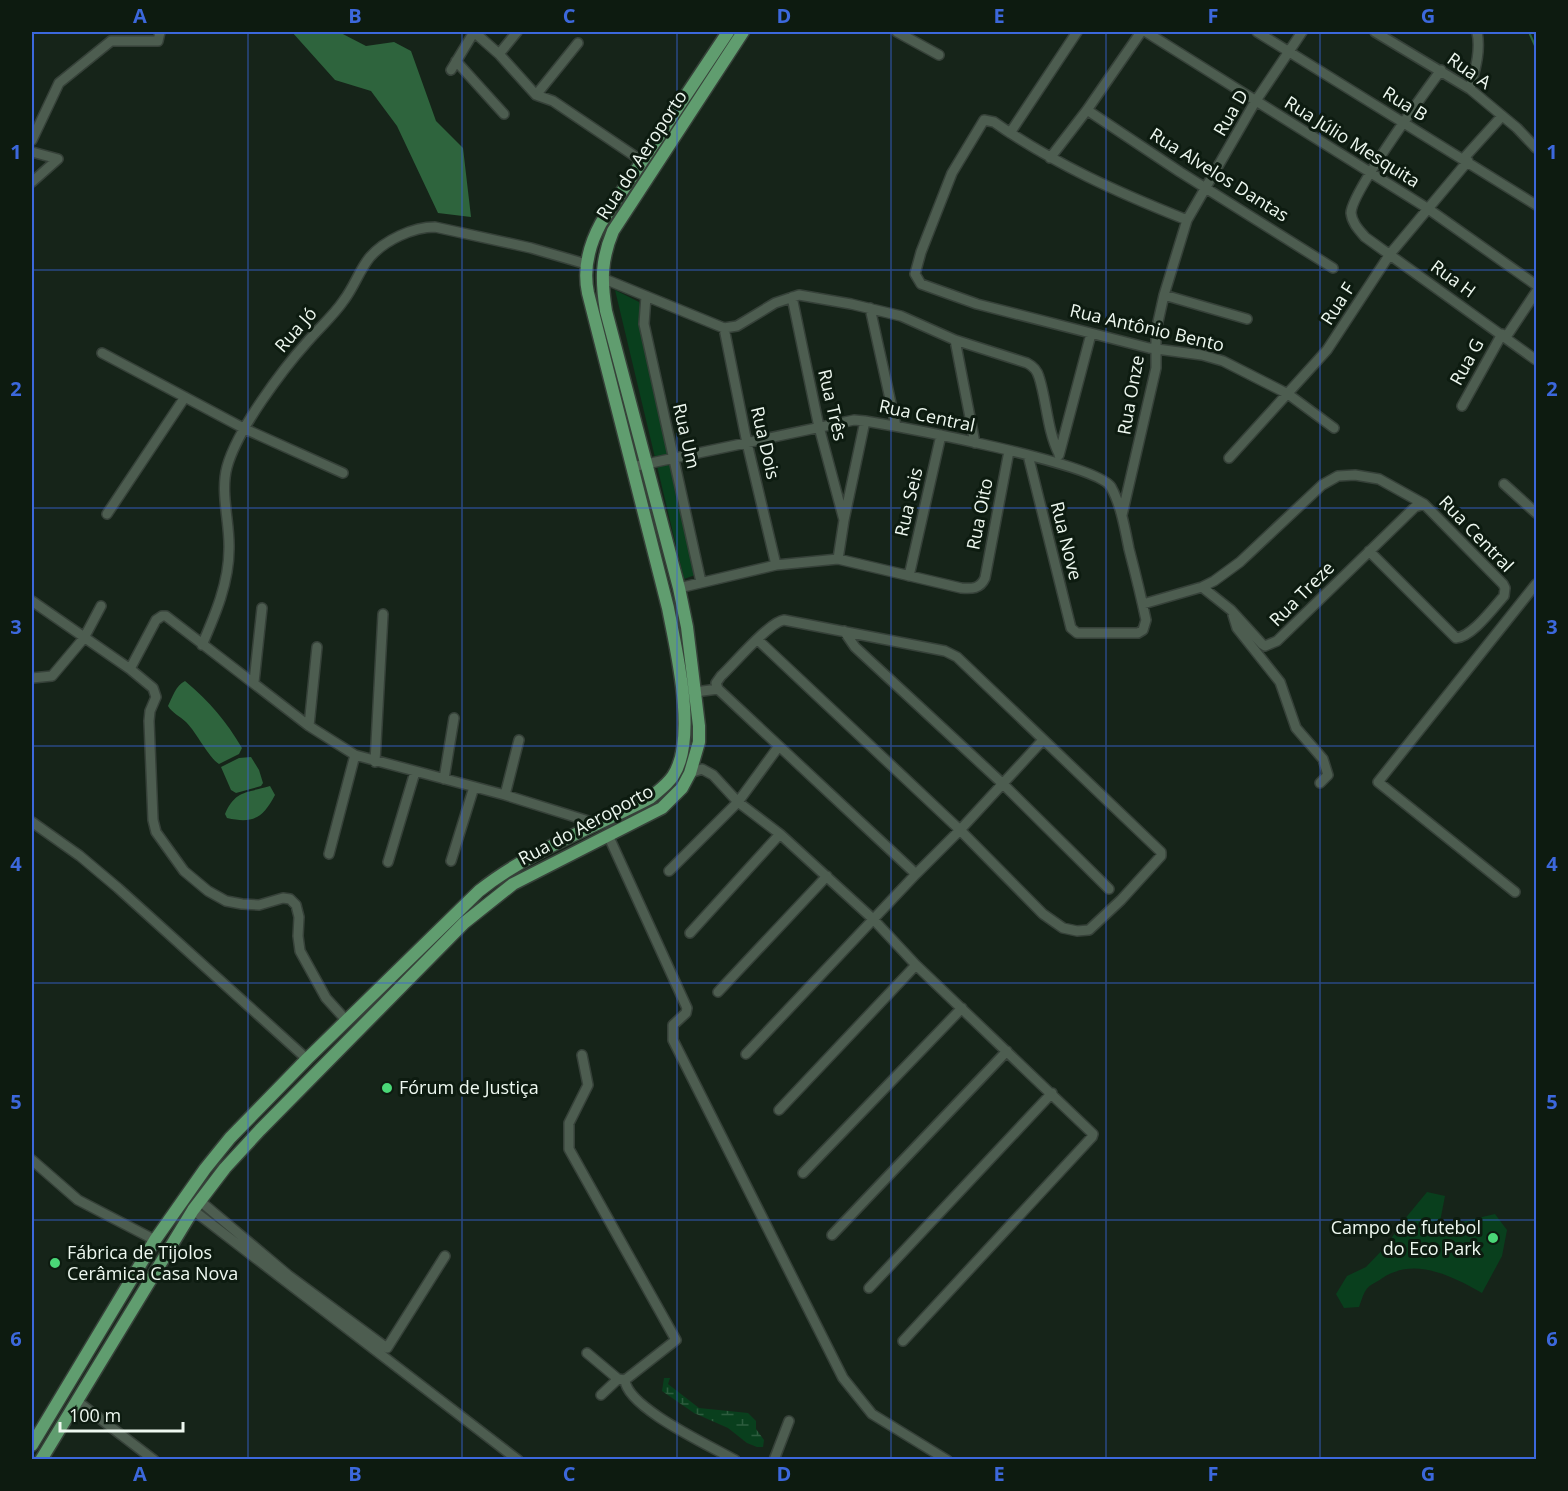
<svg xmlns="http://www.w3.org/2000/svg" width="1568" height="1491" font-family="'Open Sans',sans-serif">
  <defs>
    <pattern id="wetland-marsh" width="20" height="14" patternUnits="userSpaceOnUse" patternTransform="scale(1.5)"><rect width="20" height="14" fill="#093f1d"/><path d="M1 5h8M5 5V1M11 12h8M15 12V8" fill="none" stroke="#2d5c3e"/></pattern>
  </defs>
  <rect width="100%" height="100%" fill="#162419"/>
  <path fill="url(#wetland-marsh)" d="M664,1378h6l-2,6 31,24 49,5 8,8v8l8,11 -1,7h-6l-10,-4 -19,-15 -34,-15 -32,-22z"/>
  <path fill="#093f1d" d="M615,290l24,12 59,272 -14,5z
    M1427,1192l18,4 -6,31 56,-13 12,16 -5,26 -20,37c-30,-17 -68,-37 -101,-14 -4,3 -12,6 -15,11 -3,4 -5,12 -7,17l-15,1 -8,-14 11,-18 19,-9 22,-23 11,-18z"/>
  <path fill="#2e643d" d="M292,32h47l27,14 28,-4 17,9 25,70 27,27 8,69 -33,-4 -41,-87 -26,-35 -36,-11z
    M185,681c25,21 41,40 57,67l-3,6 -20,10c-11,-7 -22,-31 -33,-42 -6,-6 -14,-9 -18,-16 4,-8 8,-21 17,-25z
    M251,757l8,13 4,13 -2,3 -25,7 -5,-3 -10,-23 18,-9z
    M270,786l5,9c-12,23 -22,29 -48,23l-2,-4c10,-24 22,-21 45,-28z"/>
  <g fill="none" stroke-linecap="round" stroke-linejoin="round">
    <path stroke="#2e643d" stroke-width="2" d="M1529,32l7,16"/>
    <g stroke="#364139" stroke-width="12">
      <path id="minor" d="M897,32l42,23
        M1146,32l281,176 109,77
        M1257,32l279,173
        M1375,32l95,57 47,39 19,20
        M499,54l18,-22
        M456,61l48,53
        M451,70l23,-38 25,22 37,41 17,6 89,60
        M1441,70c-16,22 -90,123 -90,143 1,10 8,17 14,24l171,123
        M1470,89c5,-19 11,-38 7,-57
        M536,95l42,-52
        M1087,110l93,62 153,96
        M1010,133l67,-101
        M32,140l27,-57 52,-42h47l2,-9
        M32,152l26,7 -26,23
        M1050,158l37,-48 54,-78
        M1464,158l38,-42
        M1187,220c-68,-27 -133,-56 -193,-98l-10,-2 -32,53 -31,79 -6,22 6,10 56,20 172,44 53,7 21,6 65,33 46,34
        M602,278l122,50 13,-2 38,-23 24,-8 52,9 50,12 54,24 72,23c6,3 10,7 12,14 8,25 8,53 20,77
        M1164,295l83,24
        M646,296l-2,28 57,258
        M792,297l27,130 25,93
        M870,308l26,118
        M724,328l23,115 29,122
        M1506,337l30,-45
        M955,340l20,103
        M102,353l143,76 98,44
        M1462,406l40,-72
        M1059,455l32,-121
        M1229,458l98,-108 63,-96 78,-93
        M632,467l222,-47 11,1c37,6 231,42 246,66 10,18 14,42 18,62 6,23 12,47 17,71l-3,10 -5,3h-61l-6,-5 -43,-173
        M1504,484l32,29
        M107,514l78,-117
        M1122,515l34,-147v-37l8,-36 23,-75 68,-118 47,-70
        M838,559l6,-39 21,-99
        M909,576l32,-141
        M1202,587l29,23 31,34 3,2 12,-5 138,-134 9,-3
        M679,588l97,-23 62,-6 123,29c11,1 19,1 24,-10l24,-127
        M32,601l98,68 23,19 3,9 -6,14 -1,10 4,99 3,12 28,39 24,20 18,10 16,3 17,1 24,-7 7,1 6,6 3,12 -1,19 2,15 26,47 20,22
        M1143,604l59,-17 12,-6 26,-19 82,-77 16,-9 17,-1 24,4 45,25 79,80 2,4 -1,8c-11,12 -32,41 -48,42l-87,-87
        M1233,615l4,13 43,54 16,46 27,31 5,16 -8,8
        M844,631l11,16 148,137 106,105
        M758,640l202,190 83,84 20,14 14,3 12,-1 32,-30 40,-44v-4l-204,-195 -12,-6 -161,-31c-15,2 -50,44 -63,56l-5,7 2,6 198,185
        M202,645c13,-30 27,-62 27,-96 1,-26 -9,-56 -2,-82 10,-37 55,-97 81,-126 12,-14 26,-26 36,-41 10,-13 16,-31 26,-43 15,-17 43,-30 65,-30l96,21 55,16
        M130,669l26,-49 6,-4h4l143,110 46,29 150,40 93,29
        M32,678l20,-2 32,-38 17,-32
        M254,682l8,-74
        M695,692l23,-3
        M309,726l8,-79
        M375,762l8,-148
        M690,773l12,-4 11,6 25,27 42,32 93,85 43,46 177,169 -1,3 -189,204
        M444,779l10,-61
        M505,795l14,-55
        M32,822l48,34 38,32 189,171
        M608,835l79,173 -1,5 -13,12v15l170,338 29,36 75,46
        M329,854l26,-99
        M451,861l23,-74
        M388,862l27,-90
        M669,871l69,-69 41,-56
        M1515,892l-137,-110 158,-198
        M690,933l90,-99
        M718,992l109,-116
        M746,1054l170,-180 44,-44 83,-90
        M582,1055l6,30 -19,38v26l107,191 -51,40 -7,-1 -31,-26
        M779,1110l137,-145
        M32,1160l46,40 77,40
        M803,1173l159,-165
        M200,1201l88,74 99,73 58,-92
        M193,1210l325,250
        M832,1235l175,-184
        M869,1288l183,-195
        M625,1380c2,28 86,66 110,80
        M601,1395l17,-16
        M77,1401l77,59
        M774,1460l15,-39"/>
    </g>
    <g stroke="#364139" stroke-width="15">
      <path id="major" d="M32,1445l123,-205 50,-71 25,-31 77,-79 172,-168c50,-40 114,-63 171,-93 8,-7 17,-13 23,-22 25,-38 3,-126 -5,-168l-80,-315c-5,-24 1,-48 13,-70l127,-191
        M41,1460l152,-250 32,-42 35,-38 204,-207 49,-39 149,-76 20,-20 8,-15 9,-31v-16l-12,-99 -8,-39 -73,-277c-5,-31 -5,-51 7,-80l130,-199"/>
    </g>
    <use href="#minor" stroke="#4d5d50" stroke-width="9"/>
    <use href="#major" stroke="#609d6f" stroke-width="12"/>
  </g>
  <path fill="none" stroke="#3c68dc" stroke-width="1.5" stroke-opacity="0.55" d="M248,32v1428M462,32v1428M677,32v1428M891,32v1428M1106,32v1428M1320,32v1428M32,270h1504M32,508h1504M32,746h1504M32,983h1504M32,1220h1504"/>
  <g fill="#4ad777" stroke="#0d1b10" stroke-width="2">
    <circle cx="387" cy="1088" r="6"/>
    <circle cx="1493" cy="1238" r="6"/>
    <circle cx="55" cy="1263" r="6"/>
  </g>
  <g text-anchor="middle" stroke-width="6" stroke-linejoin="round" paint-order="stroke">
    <g font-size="18" fill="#eef8f0" stroke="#0d1b10">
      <text transform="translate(1469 71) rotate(35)" y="6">Rua A</text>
      <text transform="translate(1405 104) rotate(32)" y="6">Rua B</text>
      <text transform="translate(1231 113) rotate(-60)" y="6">Rua D</text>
      <text transform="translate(1352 142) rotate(32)" y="6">Rua Júlio Mesquita</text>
      <text transform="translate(642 155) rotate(-57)" y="6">Rua do Aeroporto</text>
      <text transform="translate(1219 175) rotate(32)" y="6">Rua Alvelos Dantas</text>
      <text transform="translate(1453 279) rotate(36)" y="6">Rua H</text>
      <text transform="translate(1338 304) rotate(-57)" y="6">Rua F</text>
      <text transform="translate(1147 328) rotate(13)" y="6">Rua Antônio Bento</text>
      <text transform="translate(296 330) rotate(-49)" y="6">Rua Jó</text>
      <text transform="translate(1467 362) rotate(-61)" y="6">Rua G</text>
      <text transform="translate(1131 395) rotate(-80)" y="6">Rua Onze</text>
      <text transform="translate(832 405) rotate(77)" y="6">Rua Três</text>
      <text transform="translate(927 416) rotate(12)" y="6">Rua Central</text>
      <text transform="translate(686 436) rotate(77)" y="6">Rua Um</text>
      <text transform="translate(765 443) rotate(77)" y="6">Rua Dois</text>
      <text transform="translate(909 502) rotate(-77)" y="6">Rua Seis</text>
      <text transform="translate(980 514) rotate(-79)" y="6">Rua Oito</text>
      <text transform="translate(1476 534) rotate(46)" y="6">Rua Central</text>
      <text transform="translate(1066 541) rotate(76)" y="6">Rua Nove</text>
      <text transform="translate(1302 594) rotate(-45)" y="6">Rua Treze</text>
      <text transform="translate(586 825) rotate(-28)" y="6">Rua do Aeroporto</text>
    </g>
    <g font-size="18" fill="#eef8f0" stroke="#0d1b10" text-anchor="start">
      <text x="399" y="1094">Fórum de Justiça</text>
      <text x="1481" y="1234" text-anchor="end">Campo de futebol<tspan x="1481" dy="21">do Eco Park</tspan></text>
      <text x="67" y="1259">Fábrica de Tijolos<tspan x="67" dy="21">Cerâmica Casa Nova</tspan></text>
    </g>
  </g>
  <rect width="1568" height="1491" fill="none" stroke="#0d1b10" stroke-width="66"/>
  <path d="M60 1422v9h123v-9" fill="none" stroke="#eef8f0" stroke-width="3"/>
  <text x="69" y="1422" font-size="18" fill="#eef8f0" stroke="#0d1b10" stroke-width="4.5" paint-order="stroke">100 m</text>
  <rect x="33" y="33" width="1502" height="1425" fill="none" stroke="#3c68dc" stroke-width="2"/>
  <g font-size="20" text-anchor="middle" font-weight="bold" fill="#3c68dc">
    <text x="140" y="23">A</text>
    <text x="355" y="23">B</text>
    <text x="569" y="23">C</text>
    <text x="784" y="23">D</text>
    <text x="999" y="23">E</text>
    <text x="1213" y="23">F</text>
    <text x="1428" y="23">G</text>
    <text x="16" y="159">1</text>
    <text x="1552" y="159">1</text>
    <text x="16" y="396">2</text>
    <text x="1552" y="396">2</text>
    <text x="16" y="634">3</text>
    <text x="1552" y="634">3</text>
    <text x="16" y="871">4</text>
    <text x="1552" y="871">4</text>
    <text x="16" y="1109">5</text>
    <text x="1552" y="1109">5</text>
    <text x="16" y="1346">6</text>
    <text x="1552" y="1346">6</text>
    <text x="140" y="1481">A</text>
    <text x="355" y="1481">B</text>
    <text x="569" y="1481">C</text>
    <text x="784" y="1481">D</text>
    <text x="999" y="1481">E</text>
    <text x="1213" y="1481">F</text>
    <text x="1428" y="1481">G</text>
  </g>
</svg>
